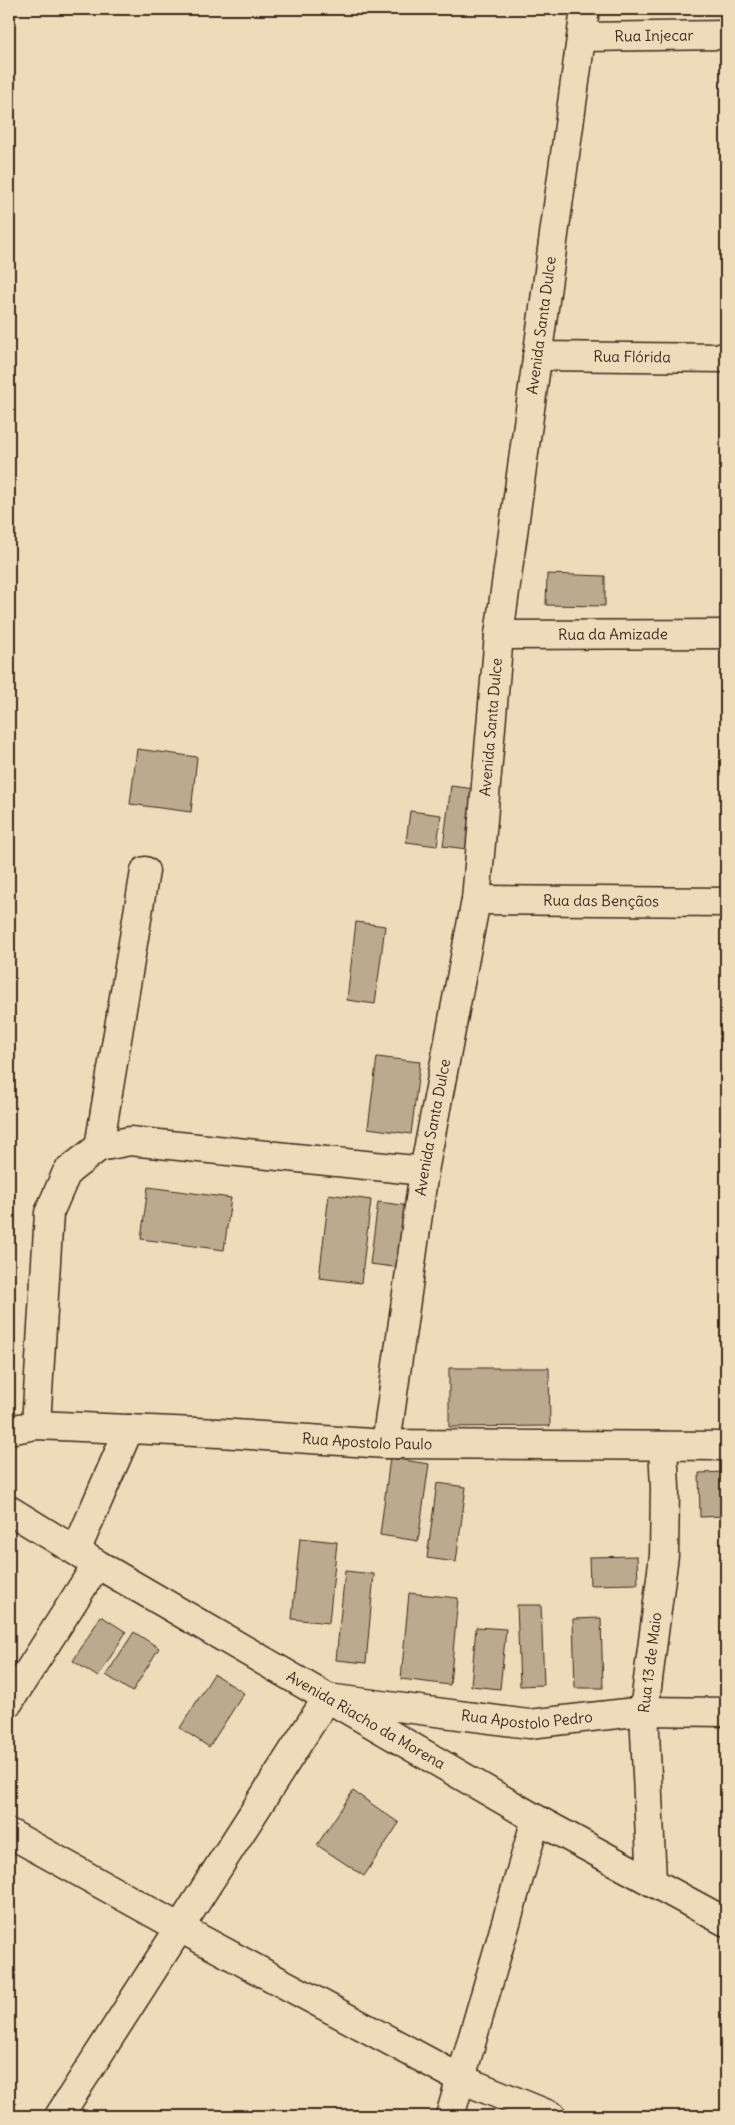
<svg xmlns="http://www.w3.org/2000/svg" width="735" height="2125" font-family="Delius,sans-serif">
  <rect width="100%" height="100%" fill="#eddbb9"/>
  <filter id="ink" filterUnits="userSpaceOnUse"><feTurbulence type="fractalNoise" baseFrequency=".02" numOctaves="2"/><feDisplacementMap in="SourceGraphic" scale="10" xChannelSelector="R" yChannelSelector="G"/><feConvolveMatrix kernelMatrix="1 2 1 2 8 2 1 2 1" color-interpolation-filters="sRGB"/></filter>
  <g filter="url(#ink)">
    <path fill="#bbaa8e" stroke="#3b2a1e" d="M547,574l58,2v30l-59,-1z
      M137,749l60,8 -6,55 -61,-8z
      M451,786l24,3 -8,60 -24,-3z
      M410,811l31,4 -4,31 -31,-4z
      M356,922l29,4 -10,78 -28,-4z
      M377,1057l43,5 -9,72 -43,-6z
      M148,1187l83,11 -7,52 -83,-11z
      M329,1194l42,6 -10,83 -42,-5z
      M378,1202l40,5 -8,62 -40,-5z
      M449,1368h100l1,58 -101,1z
      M390,1458l39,6 -11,77 -38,-6z
      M726,1472v44l-26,1 -1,-44z
      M437,1483l29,4 -10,75 -29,-4z
      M300,1538l37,4 -8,81 -37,-4z
      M637,1556l1,28 -48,1 -1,-28z
      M345,1571l29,3 -8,89 -30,-3z
      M409,1593l49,5 -8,87 -49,-6z
      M517,1605h24l3,80 -24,1z
      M101,1616l25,16 -28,45 -25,-16z
      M601,1618l2,70h-28l-2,-69z
      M476,1627l30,2 -6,60 -29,-3z
      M134,1632l25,16 -27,44 -26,-17z
      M214,1674l30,19 -35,54 -29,-19z
      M353,1791l46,32 -35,53 -47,-31z"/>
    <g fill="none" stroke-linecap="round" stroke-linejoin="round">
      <g stroke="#3b2a1e" stroke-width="31">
        <g id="minor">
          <path id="s1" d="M582,37l144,-2"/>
          <path id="s2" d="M537,356l189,2"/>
          <path id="s3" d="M499,635l227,-1"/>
          <path id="s4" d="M476,900l250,2"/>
          <path d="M99,1147l46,-276"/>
          <path d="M36,1425l13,-212 18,-41 32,-25 31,-6 294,30"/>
          <path id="s5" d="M9,1430l27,-5 183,8 167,11 340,2"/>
          <path id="s6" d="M386,1444l38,-273 52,-271 23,-265 86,-626"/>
          <path id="s7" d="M9,1510l88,54 439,255 190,103"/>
          <path d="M76,1551l53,-122"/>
          <path d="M9,1702l88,-138"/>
          <path d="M9,1833l171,95 281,151 91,37"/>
          <path id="s8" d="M652,1881l-8,-170 20,-156 1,-67 -2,-42"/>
          <path id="s9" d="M59,2116l268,-418 202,26 115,-13 82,1"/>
          <path d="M450,2116l86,-297"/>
        </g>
      </g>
      <use href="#minor" stroke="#eddbb9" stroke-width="28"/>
    </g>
  </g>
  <g text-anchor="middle" stroke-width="4.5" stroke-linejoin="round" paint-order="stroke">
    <g font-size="15" fill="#3b2a1e" stroke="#eddbb9">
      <text dy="5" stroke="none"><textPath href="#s1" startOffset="72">Rua Injecar</textPath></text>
      <text dy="5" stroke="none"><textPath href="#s6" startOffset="1130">Avenida Santa Dulce</textPath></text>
      <text dy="5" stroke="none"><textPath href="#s2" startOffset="95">Rua Flórida</textPath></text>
      <text dy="5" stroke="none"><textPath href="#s3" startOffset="114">Rua da Amizade</textPath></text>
      <text dy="5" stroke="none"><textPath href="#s6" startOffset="725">Avenida Santa Dulce</textPath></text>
      <text dy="5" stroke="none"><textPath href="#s4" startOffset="125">Rua das Bençãos</textPath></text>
      <text dy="5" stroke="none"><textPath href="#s6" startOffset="320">Avenida Santa Dulce</textPath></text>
      <text dy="5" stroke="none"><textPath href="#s5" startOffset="359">Rua Apostolo Paulo</textPath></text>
      <text dy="5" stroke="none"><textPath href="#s8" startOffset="219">Rua 13 de Maio</textPath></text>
      <text dy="5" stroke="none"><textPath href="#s9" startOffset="698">Rua Apostolo Pedro</textPath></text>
      <text dy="5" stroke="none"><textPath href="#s7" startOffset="414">Avenida Riacho da Morena</textPath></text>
    </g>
  </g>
  <rect width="735" height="2125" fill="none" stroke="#eddbb9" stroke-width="30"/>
  <rect x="15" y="15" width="705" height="2095" fill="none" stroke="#3b2a1e" stroke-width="2" filter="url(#ink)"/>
</svg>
